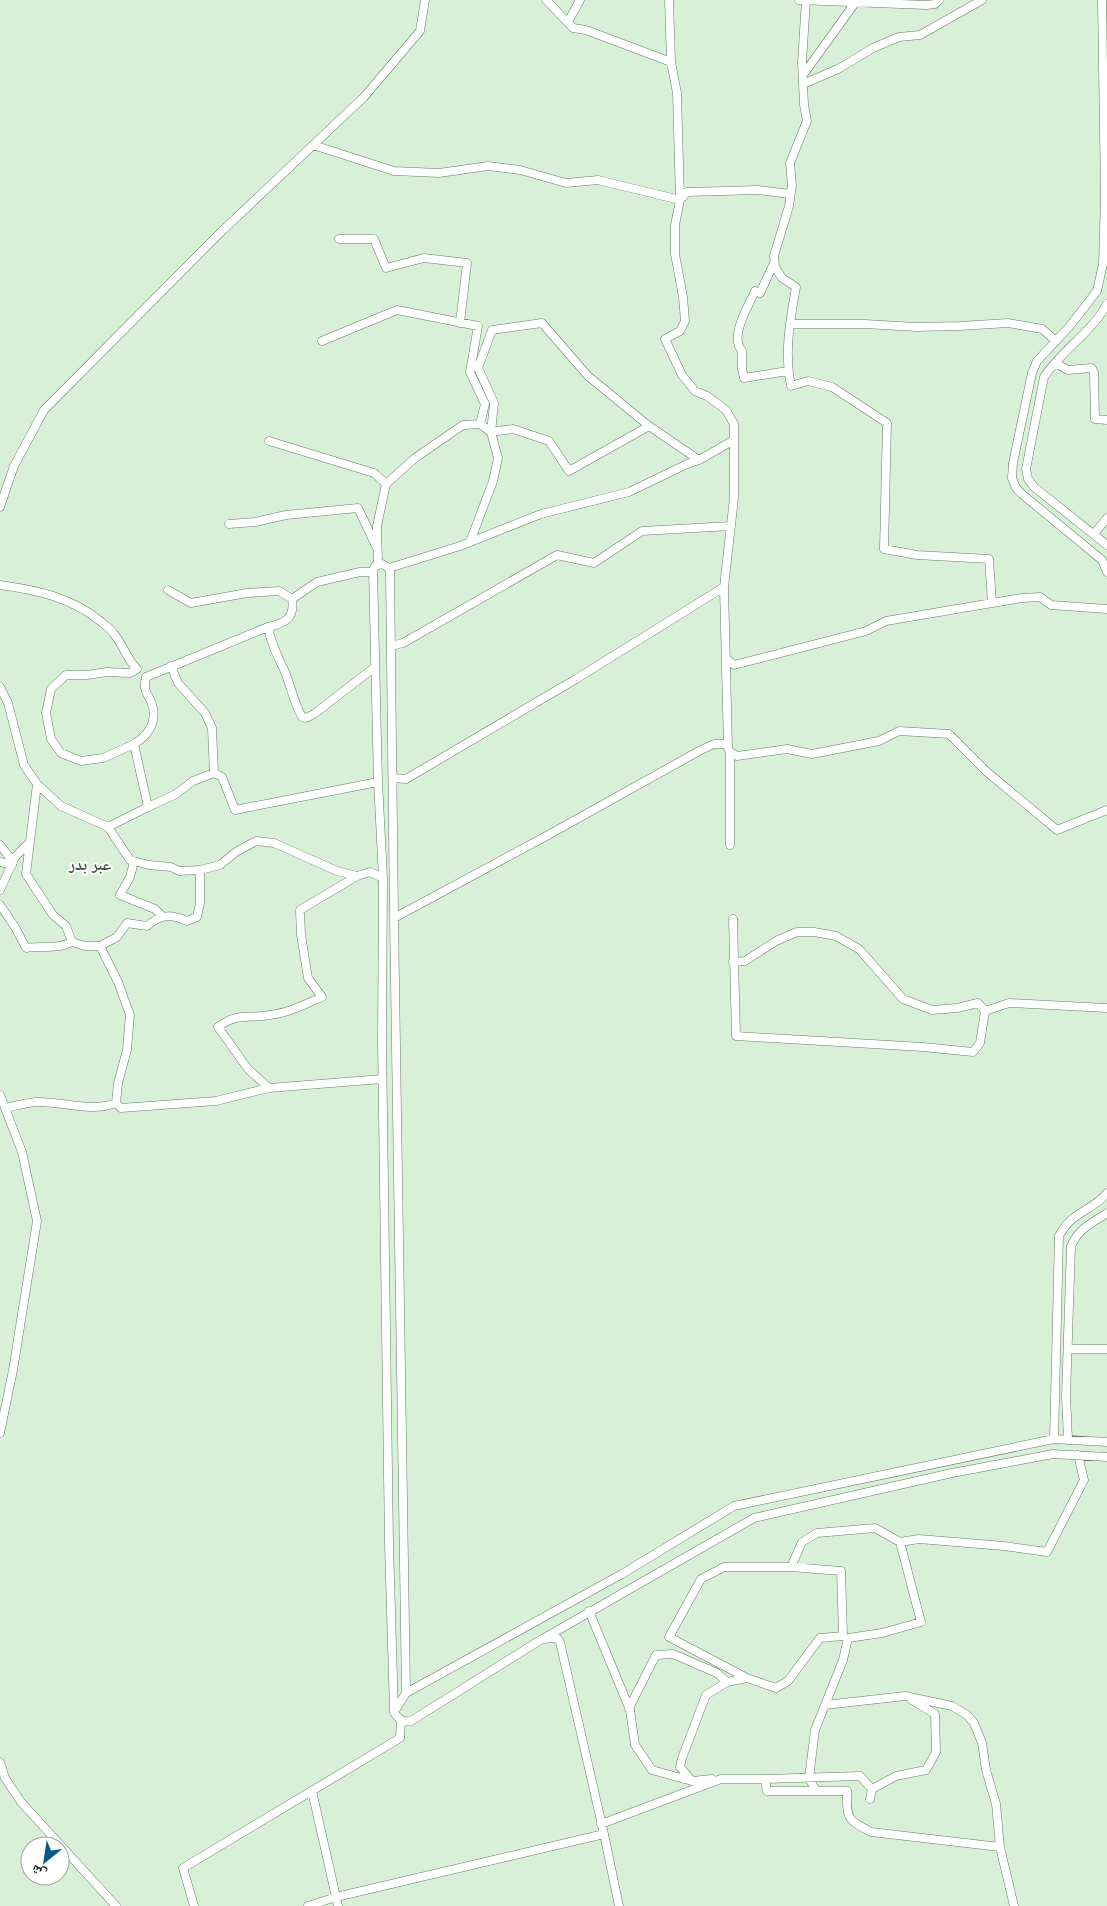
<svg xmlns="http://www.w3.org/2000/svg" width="1107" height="1906" font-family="'Work Sans','Noto Naskh Arabic',sans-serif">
  <rect width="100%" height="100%" fill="#d8f0d8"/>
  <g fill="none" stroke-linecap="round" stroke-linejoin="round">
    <g stroke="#677c66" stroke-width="9">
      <path id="minor" d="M546,0l27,28 13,2 85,32
        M669,0l2,62 6,31 3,107 -5,25v29l8,43 2,24 -5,10 -15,8 17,36 13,16 12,5 19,14 8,14v74l-10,89 4,161 2,4 7,4 50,-7 25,5 67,-13 20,-10 50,3 38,38 70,58 50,-20
        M799,0l127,5 9,-1 4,-4
        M806,0l-4,62 2,43 3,16 -17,42 2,22 -3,21 -15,50 1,11 7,11 14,9c-6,34 -12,65 -5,99l17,-5 24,6 55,36 -3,126 33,6 72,4 3,43
        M1102,0l3,197 -2,67 -6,27 -28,36 -32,34 -5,12 -19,90 -1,15 4,10 7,7 79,65 5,12
        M568,22l12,-22
        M803,75l52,-72
        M803,84l35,-15 35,-21 26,-11 21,-2 62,-35
        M313,145l81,26 45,2 49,-7 32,4 46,13 32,-3 82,20
        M680,200l7,-8 71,-2 32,4
        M339,239h35l12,29 38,-10 43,5 -7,60
        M774,263l-14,30 -5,-2c-7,16 -26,46 -13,60v18l2,9 44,-7
        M1107,304c-15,28 -45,46 -63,73l-18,92 2,10 6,8 73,58
        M790,324h75l51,3 44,-1 48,-3 34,6 14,12
        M322,341l75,-31 81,16 -8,46 15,32 -5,20
        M1055,363l13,7 24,-2 2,5 1,46 12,1
        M491,432l3,-29 -16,-35 14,-38 50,-7 46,53 61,50
        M269,441l105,32 12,11
        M0,507l14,-41 30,-56 177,-178 143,-135 56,-66 5,-31
        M229,524l26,-2 31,-7 72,-7 18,38
        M1094,534l13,-16
        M470,542l23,-61 5,-23 -7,-26 22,-3 36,12 20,30 80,-45 50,34
        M378,564l-1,-38 9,-42 29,-26 48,-33 17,-1 11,8
        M389,568l71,-22 81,-32 88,-22 58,-28 12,-4 35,-20
        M0,585c36,5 71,12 100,36 5,4 11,8 14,13 10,12 12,24 23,35l-7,4 -23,-1 -20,3h-21l-15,14 -5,24 5,26 10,14 20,8 22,-3 31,-14 14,63 -40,20
        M168,590l23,13 56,-10 32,-2 13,8
        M268,627c3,17 10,30 17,45 6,15 9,31 17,45l4,1 8,-4 61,-47
        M391,646l12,-3 154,-88 37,8 48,-32 89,-5
        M727,659l7,6 132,-34 20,-10 136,-23 18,-1 11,8 56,4
        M171,666l7,17 27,30 7,15 2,45
        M0,687l8,16 16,62 13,19 24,22 47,21 22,33 19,5 22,2 8,4 21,-1 20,-5 16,-13 20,-11 18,2 63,28 20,5
        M134,744c13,-8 22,-20 19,-36 -3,-15 -11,-13 -7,-31l122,-50c18,-4 27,-9 24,-28l25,-17 43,-10h13
        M730,752v93
        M393,778l13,1 170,-100 148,-92
        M37,784l-11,90 27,41 13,11 6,16 13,4h15
        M148,807l28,-13 17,-13 21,-8 8,4 13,33 143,-28
        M0,845l13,17
        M0,862l12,3
        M134,862l-4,15 -10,18 35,14 7,7
        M0,890l15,-33 14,-14
        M0,905l15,22 11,21c15,-2 33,1 46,-6
        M394,918l156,-84 149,-83 15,-7h14
        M733,919l3,117 187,11 50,5 7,-9 5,-32 24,-8 98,5
        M733,962l12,-1 31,-20 21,-9h17l22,4 23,13 44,50 29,11 25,-2 21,-5 7,8
        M382,1079l-113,9 -21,-19 -30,-42c19,-15 31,-8 52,-12 18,-2 36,-11 52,-18l-14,-19 -7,-43 -1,-25 57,-34 13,-4 13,6
        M0,1095l22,57 15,69 -24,149 -13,63
        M116,1103l5,5 95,-7 53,-13
        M5,1108c10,-2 21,-5 31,-6 28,-1 53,11 80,1l2,-20 9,-33 3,-35 -12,-33 -18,-36 17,-9 10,-14 20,3c14,-12 24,-12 40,-5l10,-4 3,-14v-33
        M1068,1349h39
        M1054,1439l5,-203c13,-25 32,-24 48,-43
        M1068,1440l-2,-44 5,-150c9,-19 20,-22 36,-33
        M900,1542l19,-3 85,7 43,6 37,-72 -6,-25
        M791,1567l11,-25 15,-9 58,-5 25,14 21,80 -39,11 -34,5
        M589,1611l41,99 5,35 17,25 40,11 20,-2
        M546,1637l208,-119 198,-45 101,-19 54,3
        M747,1678l-78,-41 32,-58 23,-12h67l50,4 2,65
        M629,1708l27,-53 17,-1 44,19 10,9 20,-4 29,10 12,-7 32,-43 23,-2 5,2 -5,22 -18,45
        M394,1712l-5,-168 -7,-502 1,-164 -5,-96 -5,-212 2,-4 7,-2 7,4 1,3 4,347 12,775
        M0,1762l5,16 16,24 95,104
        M765,1779l95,-3 12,13 -2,10
        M692,1781l-12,-14 2,-9 24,-63 21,-13
        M872,1789l24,-13 30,-6 10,-18 -1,-38 -23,-14
        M312,1791l24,106 268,-63
        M816,1791l-7,-13 6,-48 10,-25 80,-9 47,10 15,9 7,8 8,20 4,27 10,34 4,43
        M601,1824l120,-45h44l2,12h80c0,28 -1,28 24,41l129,15 14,59
        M194,1906l-11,-38 217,-130 1,-17
        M308,1906l28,-9 2,9
        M619,1906l-15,-72 -44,-192 -3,-4 -15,1 -131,82c-8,2 -13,-2 -17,-9l12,-19 216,-119 112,-68 320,-67 53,3"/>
    </g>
    <use href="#minor" stroke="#fff" stroke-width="8"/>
  </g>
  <g text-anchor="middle" stroke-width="4" stroke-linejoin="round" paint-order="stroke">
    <g font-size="16" font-weight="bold" fill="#435743" stroke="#fff">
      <text x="90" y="870">عبر بدر</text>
    </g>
  </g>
  <g transform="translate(45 1861) rotate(210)"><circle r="24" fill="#ffffff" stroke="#a1a5a1"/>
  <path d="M0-4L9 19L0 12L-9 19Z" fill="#005b8c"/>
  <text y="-8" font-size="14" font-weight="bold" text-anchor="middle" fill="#151d15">ش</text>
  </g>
</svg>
